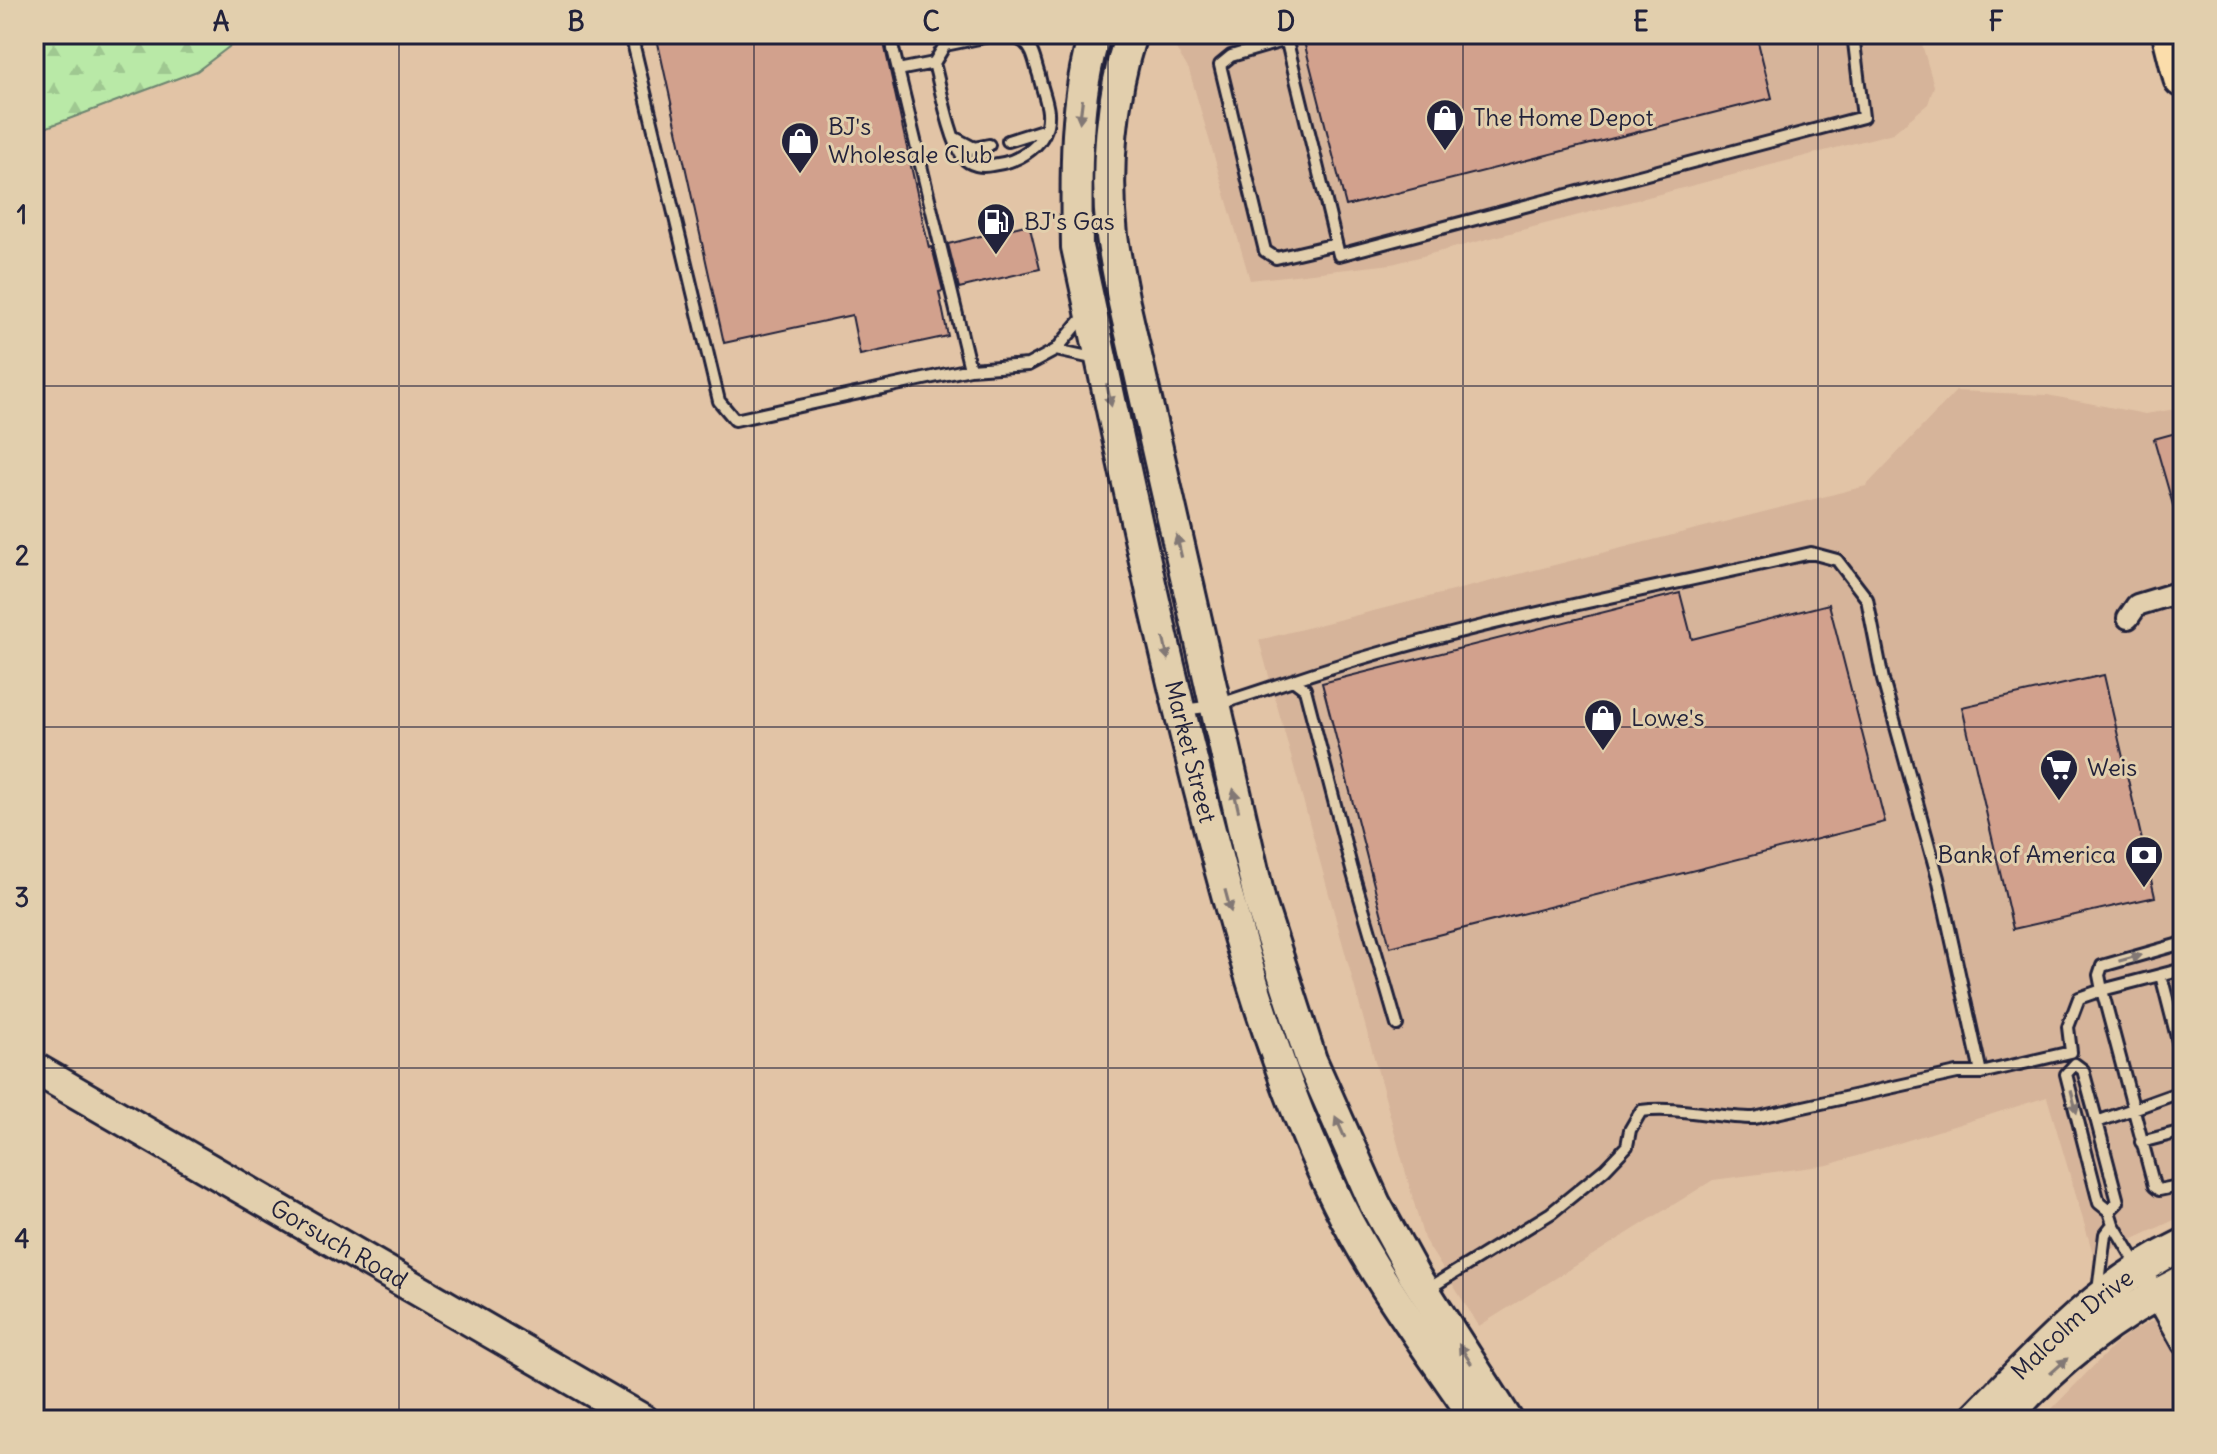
<svg xmlns="http://www.w3.org/2000/svg" width="2217" height="1454" font-family="Delius,sans-serif">
  <defs>
    <pattern id="forest-firs" width="22" height="20" patternUnits="userSpaceOnUse" patternTransform="scale(2)"><rect width="22" height="20" fill="#b9e9a7"/><path d="M5 1l3.5 6h-7zM16 11l3.5 6h-7z" fill="#9fc891"/></pattern>
  </defs>
  <rect width="100%" height="100%" fill="#e2c4a6"/>
  <filter id="ink" filterUnits="userSpaceOnUse"><feTurbulence type="fractalNoise" baseFrequency=".0125" numOctaves="2"/><feDisplacementMap in="SourceGraphic" scale="16" xChannelSelector="R" yChannelSelector="G"/><feConvolveMatrix kernelMatrix="1 2 1 2 8 2 1 2 1" color-interpolation-filters="sRGB"/></filter>
  <g filter="url(#ink)">
    <path fill="#d6b49a" d="M1167,34h752l15,52 -6,18 -35,29 -501,131 -142,16 -61,-210z
      M1956,391l91,4 98,19 38,-6v808l-89,41 -47,-160 -219,68 -115,15 -234,146 -55,-87 -165,-599 607,-154z
      M2183,1304v116h-142l72,-74 20,-15z"/>
    <path fill="url(#forest-firs)" stroke="#6e8671" stroke-width="2" d="M34,34h212l-49,37 -163,61z"/>
    <path fill="#d2a18d" stroke="#22223b" stroke-width="2" d="M656,34h226l47,214 3,-1 11,44 -4,1 9,44 -88,19 -8,-40 -128,28z
      M1302,34h454l16,64 -426,108z
      M1029,224l11,45 -81,19 -11,-44z
      M2183,431v94l-4,1 -25,-87z
      M1680,593l12,46 137,-35 56,218 -495,125 -68,-264z
      M2104,675l51,222 -142,32 -51,-222z"/>
    <g fill="none" stroke-linecap="round" stroke-linejoin="round">
      <g stroke="#22223b" stroke-width="16">
        <path id="lane" d="M631,34l88,367 16,19 235,-51
          M892,34l1,15 77,320 58,-4 28,-15 31,-37
          M1285,34l54,221 524,-138 -10,-83
          M994,35c11,1 21,1 30,7 10,8 11,22 15,33 2,12 8,25 9,37 2,32 -28,50 -56,53 -10,2 -22,1 -29,-8 -13,-17 -23,-72 -29,-94l11,-18z
          M1286,40l-55,16 -11,9 45,186 11,7 60,-14
          M898,70l36,-7
          M955,138l19,10 15,-3
          M1008,141l38,-12
          M1056,350l41,9
          M1293,680c169,-57 345,-87 518,-127l26,7 30,39 16,81 55,198 43,195 90,-21 -3,-25 11,-29 23,-8 52,196 5,4 24,-5
          M1182,710l32,-4 79,-26 12,9 47,181 45,155
          M2183,943l-81,23 -3,9 3,15 81,-21
          M2161,975l22,86
          M2097,1122l-14,-52 -8,-6 -9,10 33,129 10,8 4,13 25,42
          M2141,1142l42,-11
          M2109,1211l9,-9 -21,-80 86,-31
          M1428,1289l123,-76 54,-44 22,-23 3,-16 11,-19c37,-5 75,7 113,7l203,-45h24
          M2098,1291l7,-57 8,-10"/>
      </g>
      <g stroke="#22223b" stroke-width="26">
        <path id="street" d="M2128,618l9,-13 46,-14
          M2150,1285l33,59"/>
      </g>
      <g stroke="#22223b" stroke-width="36">
        <g id="secondary">
          <path id="s1" d="M1095,34c-21,64 -19,146 -18,213 41,188 79,377 128,564 34,133 72,268 133,392 38,77 91,146 139,217"/>
          <path d="M1131,34c-20,62 -26,137 -19,202 3,22 8,45 12,67l136,599 51,158 64,144 39,71 93,145"/>
          <path id="s2" d="M34,1068l609,352"/>
          <path id="s3" d="M1973,1420c65,-66 125,-135 210,-175"/>
          <path d="M2004,1420c49,-57 111,-106 179,-139"/>
        </g>
      </g>
      <g stroke="#22223b" stroke-width="44">
        <path id="highway" d="M2172,34l11,44"/>
      </g>
      <use href="#lane" stroke="#e2cfad" stroke-width="10"/>
      <use href="#street" stroke="#e2cfad" stroke-width="20"/>
      <use href="#secondary" stroke="#e2cfad" stroke-width="30"/>
      <use href="#highway" stroke="#fbddab" stroke-width="38"/>
    </g>
    <defs><path id="oneway-solid" d="M-6-.8H1V-3.2L6.5 0L1 3.2V.8H-6Z" transform="scale(2)"/></defs>
    <g fill="#827874">
      <use href="#oneway-solid" transform="translate(1081 111) rotate(97)"/>
      <use href="#oneway-solid" transform="translate(1109 395) rotate(78)"/>
      <use href="#oneway-solid" transform="translate(1179 546) rotate(-103)"/>
      <use href="#oneway-solid" transform="translate(1166 649) rotate(77)"/>
      <use href="#oneway-solid" transform="translate(1236 800) rotate(-103)"/>
      <use href="#oneway-solid" transform="translate(1228 901) rotate(75)"/>
      <use href="#oneway-solid" transform="translate(2130 958) rotate(-16)"/>
      <use href="#oneway-solid" transform="translate(2074 1102) rotate(76)"/>
      <use href="#oneway-solid" transform="translate(1340 1127) rotate(-114)"/>
      <use href="#oneway-solid" transform="translate(1465 1354) rotate(-123)"/>
      <use href="#oneway-solid" transform="translate(2059 1366) rotate(-42)"/>
    </g>
  </g>
  <path fill="none" stroke="#22223b" stroke-width="2" stroke-opacity="0.55" d="M399,34v1386M754,34v1386M1108,34v1386M1463,34v1386M1818,34v1386M34,386h2149M34,727h2149M34,1068h2149"/>
  <defs>
    <g id="shop-pin" transform="scale(2)"><path d="M0 17L-7.5 6A9.5 9.5 0 1 1 7.5 6Z" fill="#22223b" stroke="#e2cfad"/><path d="M-5-2.5h2.3a2.7 3.5 0 0 1 5.4 0H5L5.5 6h-11ZM-1.5-2.5h3a1.5 2.3 0 0 0-3 0Z" fill="#fff"/></g>
    <g id="fuel-pin" transform="scale(2)"><path d="M0 17L-7.5 6A9.5 9.5 0 1 1 7.5 6Z" fill="#22223b" stroke="#e2cfad"/><path d="M-5.5-6h7V0h2V4h1.3V-2.5L3-4.5l.8-.8L6-3V5H2.5V1h-1V6h-7ZM-4.2-4.7v3.2H.2V-4.7Z" fill="#fff"/></g>
    <g id="supermarket-pin" transform="scale(2)"><path d="M0 17L-7.5 6A9.5 9.5 0 1 1 7.5 6Z" fill="#22223b" stroke="#e2cfad"/><path d="M-6-5.5h2.5l.6 2H6L4.5 2H-2.5L-4.4-4H-6ZM-1.5 3.2a1.3 1.3 0 1 0 .1 0ZM3 3.2a1.3 1.3 0 1 0 .1 0Z" fill="#fff"/></g>
    <g id="bank-pin" transform="scale(2)"><path d="M0 17L-7.5 6A9.5 9.5 0 1 1 7.5 6Z" fill="#22223b" stroke="#e2cfad"/><path d="M-6-4H6V4H-6ZM0-2.3a2.3 2.3 0 1 0 0 4.6a2.3 2.3 0 1 0 0-4.6Z" fill="#fff"/></g>
  </defs>
  <g fill-rule="evenodd">
    <use href="#shop-pin" x="1445" y="118"/>
    <use href="#shop-pin" x="800" y="141"/>
    <use href="#fuel-pin" x="996" y="222"/>
    <use href="#shop-pin" x="1603" y="718"/>
    <use href="#supermarket-pin" x="2059" y="768"/>
    <use href="#bank-pin" x="2144" y="855"/>
  </g>
  <g text-anchor="middle" stroke-width="6" stroke-linejoin="round" paint-order="stroke">
    <g font-size="24" fill="#22223b" stroke="#e2cfad" text-anchor="start">
      <text x="1473" y="126">The Home Depot</text>
      <text x="828" y="135">BJ's<tspan x="828" dy="28">Wholesale Club</tspan></text>
      <text x="1024" y="230">BJ's Gas</text>
      <text x="1631" y="726">Lowe's</text>
      <text x="2087" y="776">Weis</text>
      <text x="2116" y="863" text-anchor="end">Bank of America</text>
    </g>
    <g font-size="24" fill="#22223b" stroke="#e2cfad">
      <text dy="8" stroke="none"><textPath href="#s1" startOffset="732">Market Street</textPath></text>
      <text dy="8" stroke="none"><textPath href="#s2" startOffset="352">Gorsuch Road</textPath></text>
      <text dy="8" stroke="none"><textPath href="#s3" startOffset="138">Malcolm Drive</textPath></text>
    </g>
  </g>
  <rect width="2217" height="1454" fill="none" stroke="#e2cfad" stroke-width="88"/>
  <rect x="44" y="44" width="2129" height="1366" fill="none" stroke="#22223b" stroke-width="3"/>
  <g font-size="26" text-anchor="middle" font-weight="bold" fill="#22223b">
    <text x="221" y="31">A</text>
    <text x="576" y="31">B</text>
    <text x="931" y="31">C</text>
    <text x="1286" y="31">D</text>
    <text x="1641" y="31">E</text>
    <text x="1996" y="31">F</text>
    <text x="22" y="224">1</text>
    <text x="22" y="565">2</text>
    <text x="22" y="907">3</text>
    <text x="22" y="1248">4</text>
  </g>
</svg>
